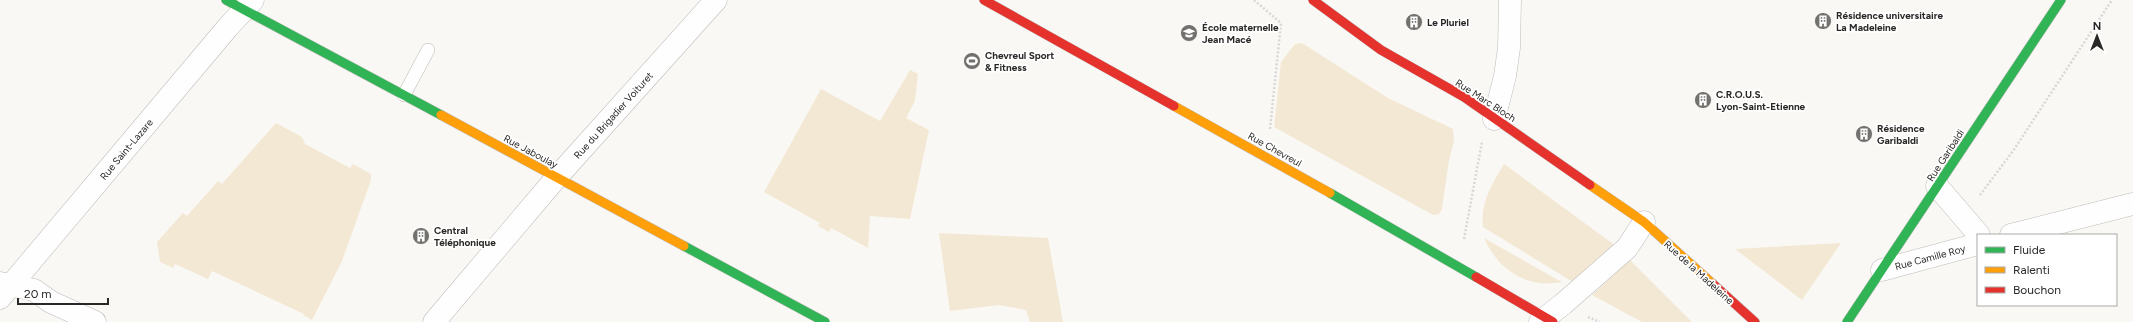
<svg xmlns="http://www.w3.org/2000/svg" width="2133" height="322" font-family="Figtree,sans-serif">
  <rect width="100%" height="100%" fill="#faf8f5"/>
  <path fill="#f3e8d3" d="M1302,43l86,55 65,31 1,12 -5,19 -7,49 -3,5 -6,1 -159,-88 7,-65 14,-18z
    M910,70l8,4 -3,27 -9,17 23,12 -19,89 -40,-3 -2,32 -37,-20 -2,4 -11,-6 2,-3 -56,-31 57,-103 59,32z
    M276,123l26,14 3,7 45,24 3,-4 18,10v6l-29,81 -30,59 -9,-5 1,-1 -92,-43 -4,8 -33,-15 -2,4 -13,-6 -3,-20 26,-29 4,3 31,-35 4,3z
    M1504,164l112,82 -40,38 -93,-57c-3,-25 9,-42 21,-63z
    M939,233l109,5 15,84h-33l-4,-12 -27,-5 -49,6z
    M1484,238l76,43 2,1c-35,7 -64,-12 -78,-44z
    M1841,243l-39,57 -67,-51z
    M1630,260l62,62h-50l-50,-27z"/>
  <g fill="none" stroke-linecap="round" stroke-linejoin="round">
    <g stroke="#bebcba" stroke-width="14">
      <path id="lane" d="M404,95l24,-45"/>
    </g>
    <g stroke="#bebcba" stroke-width="23">
      <path id="street" d="M1494,119l11,-43 4,-28 1,-48
        M1937,186l42,49
        M2011,235l122,-31
        M1882,270l96,-26
        M0,283l34,7 17,12 44,20
        M0,298l228,-271 25,-27
        M434,322l123,-145 159,-177
        M1540,322l23,-18 64,-56 17,-26"/>
    </g>
    <g stroke="#bebcba" stroke-width="10">
      <path id="fast" d="M226,0l215,115
        M1330,193l146,84
        M684,246l141,76
        M1847,322l214,-322"/>
    </g>
    <g stroke="#bebcba" stroke-width="10">
      <path id="slow" d="M1174,106l156,87
        M441,115l243,131
        M1590,185l54,37 69,62"/>
    </g>
    <g stroke="#bebcba" stroke-width="10">
      <path id="jam" d="M984,0l190,106
        M1313,0l68,50 83,47 126,88
        M1476,277l77,45
        M1713,284l42,38"/>
    </g>
    <path stroke="#d7d7d6" stroke-width="2.5" stroke-dasharray="2 2" stroke-linecap="butt" d="M1254,0l27,23 -11,106
      M1980,195l33,-44 99,-151
      M1464,239l18,-97
      M1588,317l12,5"/>
    <use href="#lane" stroke="#fefefe" stroke-width="13"/>
    <use href="#street" stroke="#fefefe" stroke-width="22"/>
    <use href="#fast" stroke="#30b455" stroke-width="9"/>
    <use href="#slow" stroke="#ff9f0a" stroke-width="9"/>
    <use href="#jam" stroke="#e5322d" stroke-width="9"/>
  </g>
  <defs>
    <g id="building-disc" transform="scale(0.9)"><circle r="9.5" fill="#72716e" stroke="#fff"/><path d="M-4-6H4V6H1V3H-1V6H-4ZM-2.5-4.3h1.7v1.8h-1.7ZM.8-4.3h1.7v1.8H.8ZM-2.5-1h1.7V.8h-1.7ZM.8-1h1.7V.8H.8Z" fill="#fff"/></g>
    <g id="school-disc" transform="scale(0.9)"><circle r="9.5" fill="#72716e" stroke="#fff"/><path d="M0-5L7-2L0 1L-7-2ZM-4 1L0 2.5L4 1V4Q0 6-4 4Z" fill="#fff"/></g>
    <g id="stadium-disc" transform="scale(0.9)"><circle r="9.5" fill="#72716e" stroke="#fff"/><path d="M0-5a6.5 5 0 1 0 0 10a6.5 5 0 1 0 0-10ZM-3.5-1.8h7v3.6h-7Z" fill="#fff"/></g>
  </defs>
  <g fill-rule="evenodd">
    <use href="#building-disc" x="1823" y="21"/>
    <use href="#building-disc" x="1414" y="22"/>
    <use href="#school-disc" x="1189" y="33"/>
    <use href="#stadium-disc" x="972" y="61"/>
    <use href="#building-disc" x="1703" y="100"/>
    <use href="#building-disc" x="1864" y="134"/>
    <use href="#building-disc" x="421" y="236"/>
  </g>
  <g text-anchor="middle" stroke-width="3.5" stroke-linejoin="round" paint-order="stroke">
    <g font-size="10" font-weight="bold" fill="#292826" stroke="#fff" text-anchor="start">
      <text x="1836" y="19">Résidence universitaire<tspan x="1836" dy="12">La Madeleine</tspan></text>
      <text x="1427" y="26">Le Pluriel</text>
      <text x="1202" y="31">École maternelle<tspan x="1202" dy="12">Jean Macé</tspan></text>
      <text x="985" y="59">Chevreul Sport<tspan x="985" dy="12">&amp; Fitness</tspan></text>
      <text x="1716" y="98">C.R.O.U.S.<tspan x="1716" dy="12">Lyon-Saint-Etienne</tspan></text>
      <text x="1877" y="132">Résidence<tspan x="1877" dy="12">Garibaldi</tspan></text>
      <text x="434" y="234">Central<tspan x="434" dy="12">Téléphonique</tspan></text>
    </g>
    <g font-size="10" fill="#292826" stroke="#fff">
      <text transform="translate(1486 100) rotate(33)" y="4">Rue Marc Bloch</text>
      <text transform="translate(613 115) rotate(-48)" y="4">Rue du Brigadier Voituret</text>
      <text transform="translate(126 149) rotate(-50)" y="4">Rue Saint-Lazare</text>
      <text transform="translate(1275 149) rotate(29)" y="4">Rue Chevreul</text>
      <text transform="translate(531 151) rotate(28)" y="4">Rue Jaboulay</text>
      <text transform="translate(1945 155) rotate(-57)" y="4">Rue Garibaldi</text>
      <text transform="translate(1930 257) rotate(-15)" y="4">Rue Camille Roy</text>
      <text transform="translate(1699 272) rotate(42)" y="4">Rue de la Madeleine</text>
    </g>
  </g>
  <rect x="1977" y="234" width="140" height="72" fill="#ffffff" stroke="#a9a9a8"/>
  <rect x="1985" y="247" width="20" height="6" fill="#30b455" stroke="#a9a9a8"/>
  <text x="2013" y="254" font-size="12" fill="#292826">Fluide</text>
  <rect x="1985" y="267" width="20" height="6" fill="#ff9f0a" stroke="#a9a9a8"/>
  <text x="2013" y="274" font-size="12" fill="#292826">Ralenti</text>
  <rect x="1985" y="287" width="20" height="6" fill="#e5322d" stroke="#a9a9a8"/>
  <text x="2013" y="294" font-size="12" fill="#292826">Bouchon</text>
  <g transform="translate(2097 36)" stroke="#ffffff" stroke-width="3" paint-order="stroke">
  <path d="M0-3L7 15L0 10L-7 15Z" fill="#292826"/>
  <text y="-6" font-size="11" font-weight="bold" text-anchor="middle" fill="#292826">N</text>
  </g>
  <path d="M18 298v6h90v-6" fill="none" stroke="#292826" stroke-width="2"/>
  <text x="24" y="298" font-size="12" fill="#292826" stroke="#ffffff" stroke-width="3" paint-order="stroke">20 m</text>
</svg>
